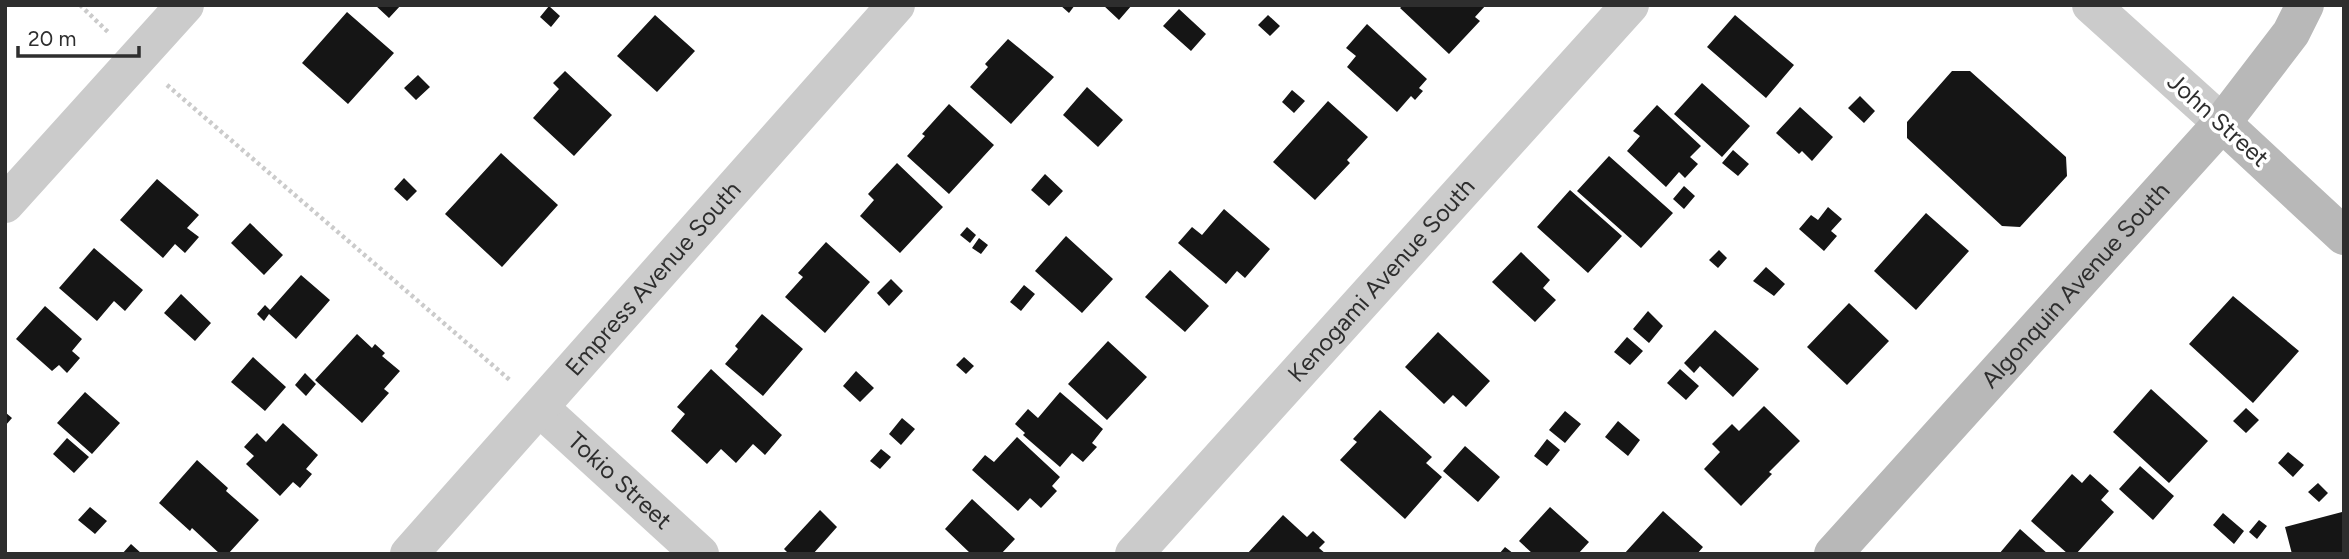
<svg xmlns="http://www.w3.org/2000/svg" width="2349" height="559" font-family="Figtree,sans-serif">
  <rect width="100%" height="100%" fill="#fff"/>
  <path fill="#151515" d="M375,5h26l-12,13z
    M1060,5h15l-6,8z
    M1103,5h29l-13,15z
    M1403,5h83l-11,12 5,4 -31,33 -49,-46z
    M549,6l11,10 -9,11 -11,-10z
    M1179,9l27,25 -15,17 -28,-25z
    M347,12l47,41 -46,51 -46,-41z
    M655,15l40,36 -38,41 -40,-36z
    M1268,15l12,11 -10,10 -12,-11z
    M1735,15l59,50 -28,33 -59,-51z
    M1367,24l60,55 -8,9 4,3 -8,9 -4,-4 -14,16 -50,-45 9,-11 -10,-8z
    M1008,39l46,38 -43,47 -41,-37 18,-20 -3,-3z
    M565,71l47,44 -38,41 -41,-38 26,-29 -6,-6z
    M1952,71h18l96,86 1,19 -47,51 -18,-1 -95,-88v-16z
    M418,75l12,12 -14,13 -12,-12z
    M1702,83l48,43 -28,31 -48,-43z
    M1087,87l36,33 -25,27 -35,-32z
    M1292,90l13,11 -11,12 -12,-11z
    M1860,96l15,15 -11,12 -16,-15z
    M1328,101l40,36 -21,23 3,3 -35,37 -42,-38z
    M949,104l45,41 -45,49 -42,-38 18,-20 -3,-2z
    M1657,105l44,41 -11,11 8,7 -13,14 -6,-6 -13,15 -39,-36 13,-15 -7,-5z
    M1800,107l33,30 -21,24 -10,-10 -3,3 -23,-21z
    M1733,150l16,14 -11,12 -16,-13z
    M501,153l57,52 -56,62 -57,-53z
    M1609,156l64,57 -32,35 -64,-57z
    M897,163l46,44 -43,46 -40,-37 14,-16 -6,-6z
    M1045,174l18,17 -14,15 -18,-16z
    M404,178l13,13 -10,10 -13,-12z
    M157,179l42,36 -12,13 12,9 -14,16 -10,-9 -12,14 -43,-38z
    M1684,186l11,10 -11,13 -11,-10z
    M1570,190l52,46 -34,37 -51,-46z
    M1828,207l14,12 -11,12 6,5 -13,15 -25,-22 12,-14 7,5z
    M1224,209l46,40 -25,29 -8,-7 -11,13 -48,-41 14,-16 10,8z
    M1926,213l43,38 -53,59 -42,-39z
    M250,223l33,32 -19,20 -33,-32z
    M967,227l9,8 -6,8 -10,-8z
    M1066,236l47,43 -31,34 -47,-42z
    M979,238l9,7 -7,9 -9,-6z
    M826,242l44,40 -45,51 -40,-36 18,-20 -5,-4z
    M94,248l49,42 -18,21 -11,-10 -17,20 -38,-33z
    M1719,250l8,8 -9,10 -9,-8z
    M1521,252l29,28 -7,8 13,12 -21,22 -43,-40z
    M1766,267l19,17 -11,12 -21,-15z
    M1170,270l39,36 -24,26 -40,-35z
    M301,275l29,25 -34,39 -27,-25 -5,7 -7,-7 8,-9 5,5z
    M891,279l12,12 -14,15 -12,-13z
    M1024,285l11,9 -14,17 -11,-9z
    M181,294l30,29 -16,18 -31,-28z
    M2233,296l66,55 -46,52 -64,-59z
    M1849,303l40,38 -42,44 -40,-38z
    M45,306l37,33 -10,12 8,7 -13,15 -8,-8 -7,6 -36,-32z
    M1648,311l15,15 -14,17 -16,-14z
    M762,314l41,35 -40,47 -38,-32 13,-15 -3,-3z
    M1715,330l44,39 -26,28 -33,-31 -6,7 -10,-10z
    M1438,332l52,49 -24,26 -13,-12 -9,9 -39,-37z
    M357,334l15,14 3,-4 10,9 -3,3 18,15 -16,18 5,4 -27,30 -47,-43z
    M1627,337l16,14 -13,14 -16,-13z
    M1108,341l39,36 -40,43 -39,-36z
    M253,357l33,30 -21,24 -34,-29z
    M964,357l10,9 -8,8 -10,-9z
    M711,369l71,66 -17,20 -12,-11 -17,19 -15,-14 -14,15 -36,-33 14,-17 -8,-7z
    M1680,369l19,17 -13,14 -19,-17z
    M856,371l18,17 -14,14 -17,-16z
    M305,373l11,11 -10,12 -11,-11z
    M2151,389l57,52 -39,42 -56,-51z
    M85,392l35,31 -28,31 -35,-31z
    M1060,392l43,37 -11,14 5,4 -14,15 -11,-9 -12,14 -37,-32 2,-2 -10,-9 13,-15 10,9z
    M1764,406l36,35 -31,31 3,2 -31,32 -37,-37 16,-17 -8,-8 20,-20 7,7z
    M2246,408l13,12 -13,13 -13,-12z
    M1380,410l52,47 -6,6 16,14 -37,42 -65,-59 17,-18 -4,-3z
    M1565,411l16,13 -16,19 -16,-13z
    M5,412l7,6 -7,8z
    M902,418l13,11 -14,16 -12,-11z
    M1618,421l22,19 -12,16 -23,-19z
    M283,423l35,32 -12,14 6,5 -12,14 -7,-6 -13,14 -34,-32 8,-8 -10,-9 13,-14 9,9z
    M1017,437l43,40 -8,9 5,5 -16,17 -11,-10 -12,13 -46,-41 13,-15 9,7z
    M67,438l22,19 -15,16 -21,-19z
    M1547,439l13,11 -13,16 -13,-10z
    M1465,446l35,31 -22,25 -35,-31z
    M881,449l10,8 -11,12 -10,-8z
    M2288,452l16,13 -11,12 -15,-14z
    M197,460l31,28 -2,3 33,29 -31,34h-8l-28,-26 -2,3 -31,-28z
    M2140,466l34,30 -21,24 -34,-31z
    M2072,474l10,9 8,-9 19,17 -8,9 13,12 -38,42h-8l-37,-33z
    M2318,483l10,10 -9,9 -11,-10z
    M972,499l43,40 -14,15h-30l-26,-25z
    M90,507l17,14 -12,13 -17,-14z
    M1550,507l39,35 -11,12h-45l-14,-13z
    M820,510l17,17 -24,27h-24l-5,-5z
    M1663,511l40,36 -6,7h-73z
    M2342,512l2,42h-52l-7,-27z
    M2223,513l21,18 -10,13 -21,-19z
    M1283,515l24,22 6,-6 12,11 -6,6 7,6h-79z
    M2259,520l8,6 -10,13 -8,-7z
    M2020,529l28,25h-49z
    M131,544l11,10h-20z
    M1505,547l9,7h-15z"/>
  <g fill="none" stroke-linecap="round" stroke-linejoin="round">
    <path stroke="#cbcbcb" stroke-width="4.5" stroke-dasharray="3.5 3.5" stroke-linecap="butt" d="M80,5l29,28
      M167,85l344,296"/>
    <g stroke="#cbcbcb" stroke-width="38">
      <path d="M5,204l180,-199"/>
      <path id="s1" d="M540,408l160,146"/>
      <path id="s2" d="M409,554l487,-549"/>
      <path id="s3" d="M1134,554l496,-549"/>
    </g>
    <path stroke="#cbcbcb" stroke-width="38" d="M2091,5l131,118"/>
    <g stroke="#b8b8b8" stroke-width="38">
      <path d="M2222,123l122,113"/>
      <path id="s4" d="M1833,554l389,-431 69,-90 14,-28"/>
    </g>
  </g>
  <g text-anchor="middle" stroke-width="7" stroke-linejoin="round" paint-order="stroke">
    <g font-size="24" fill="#2e2e2e" stroke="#fff">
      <text transform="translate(2218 120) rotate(42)" y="8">John Street</text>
      <text dy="8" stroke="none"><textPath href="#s3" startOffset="369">Kenogami Avenue South</textPath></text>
      <text dy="8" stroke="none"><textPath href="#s2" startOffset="368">Empress Avenue South</textPath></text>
      <text dy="8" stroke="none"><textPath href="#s4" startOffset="362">Algonquin Avenue South</textPath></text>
      <text dy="8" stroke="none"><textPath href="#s1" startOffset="108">Tokio Street</textPath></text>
    </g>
  </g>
  <rect width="2349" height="559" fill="none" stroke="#2e2e2e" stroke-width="14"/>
  <path d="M18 46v10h121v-10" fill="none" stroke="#2e2e2e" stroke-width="3.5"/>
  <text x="28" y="46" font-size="21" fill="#2e2e2e" stroke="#ffffff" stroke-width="5" paint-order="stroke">20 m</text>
</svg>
